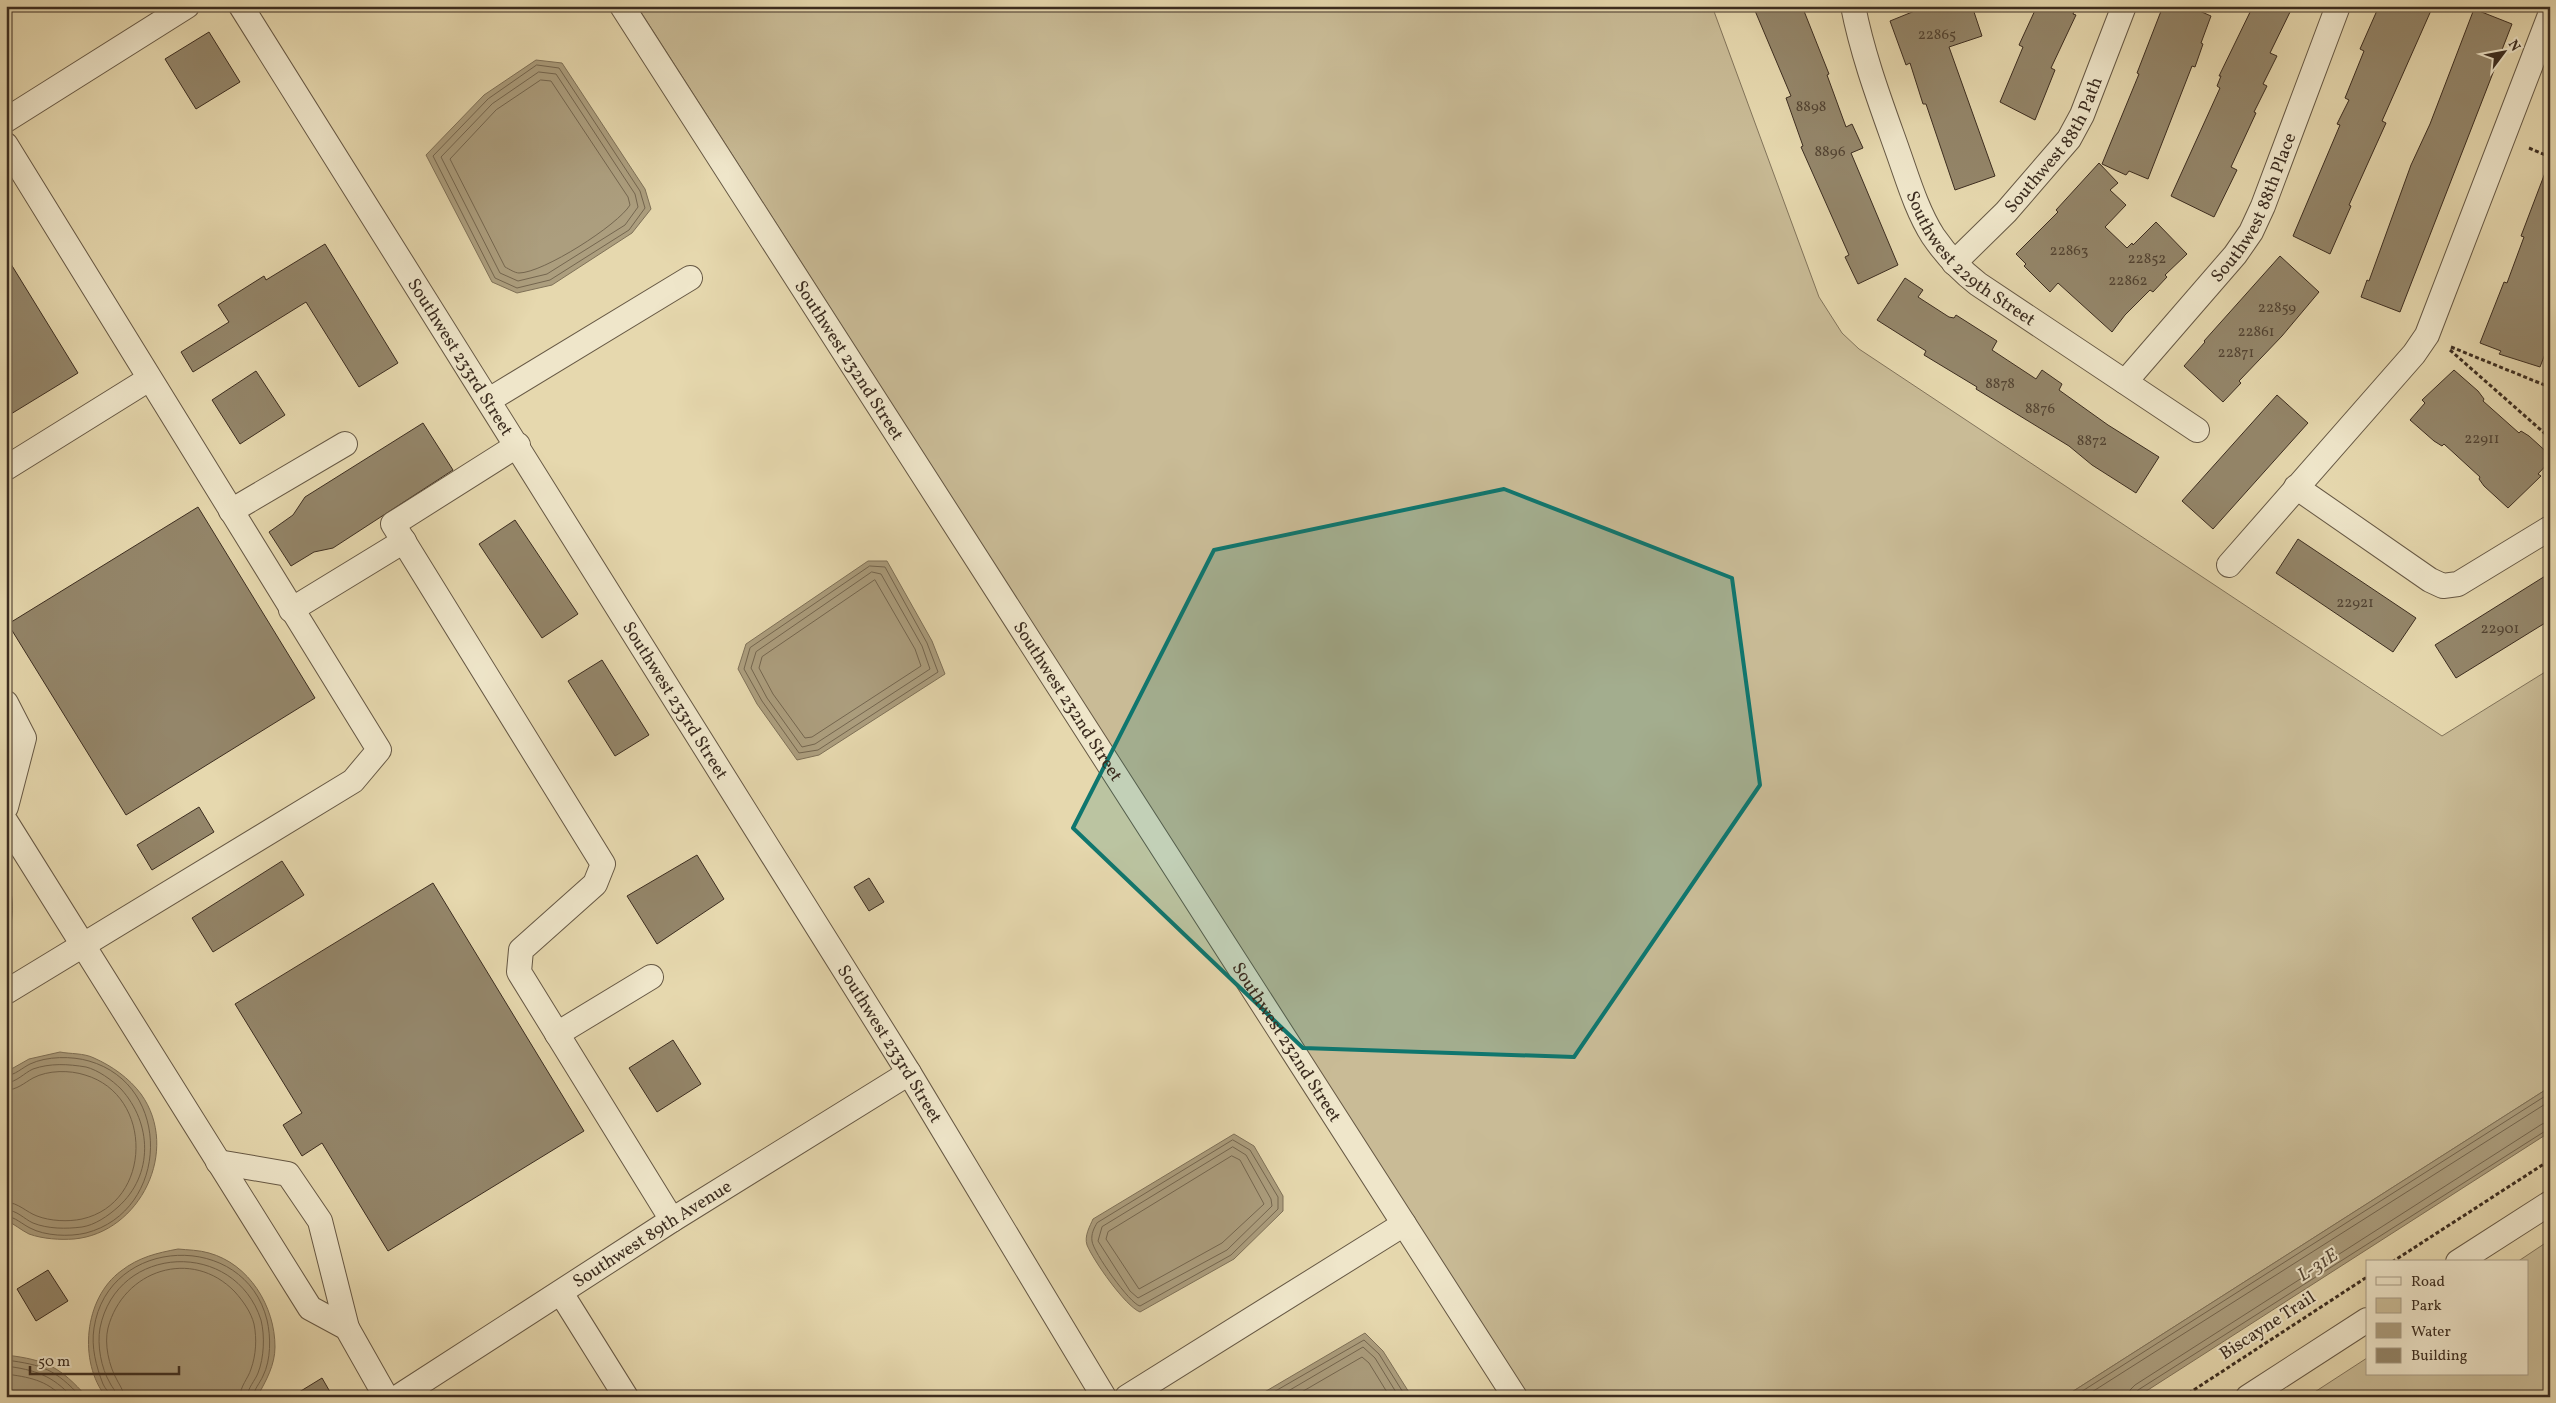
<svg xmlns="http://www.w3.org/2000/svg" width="2556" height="1403" font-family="Vollkorn,serif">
  <rect width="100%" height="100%" fill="#e6d8ae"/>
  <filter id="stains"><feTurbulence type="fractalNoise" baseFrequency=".004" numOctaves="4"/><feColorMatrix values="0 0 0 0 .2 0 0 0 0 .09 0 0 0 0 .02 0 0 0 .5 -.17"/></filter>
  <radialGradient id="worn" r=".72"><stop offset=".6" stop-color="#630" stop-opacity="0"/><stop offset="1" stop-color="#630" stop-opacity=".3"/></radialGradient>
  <path fill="#c9bb96" stroke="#82745b" d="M637,6h1075l107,291 23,36 17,16 583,387 108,-67v418l-486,310h-536z
    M2550,1240v157h-243l60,-39v16h160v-112h-10z"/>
  <path fill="#ac9e7e" stroke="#7f7158" d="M536,60l26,3 83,126 6,20 -19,24 -80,52 -35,8 -25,-11 -66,-127 58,-60z
    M868,561h19l45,80 13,33 -126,81 -22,5 -40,-56 -19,-35 8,-25z
    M6,877c10,21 7,46 0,67z
    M60,1052c10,2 24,1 34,6 18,8 35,20 47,36 40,56 -1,139 -67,145 -14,1 -31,0 -45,-5 -8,-4 -15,-10 -23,-14v-148l23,-13z
    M2550,1087v45l-413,265h-73z
    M1234,1134l20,12 29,50v15l-49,48 -94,53c-15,-6 -47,-52 -53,-67 -3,-9 3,-19 6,-26z
    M178,1249c10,1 21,1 31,4 40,11 66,53 66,94 0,18 -9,34 -18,50h-151c-28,-35 -22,-99 15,-126 18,-14 36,-18 57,-22z
    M1365,1333l18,18 29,46h-156z
    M6,1355c41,5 54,12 81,42h-81z"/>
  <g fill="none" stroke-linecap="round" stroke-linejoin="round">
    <path stroke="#74664f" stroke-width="1" d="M537,65l22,3 81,123 5,17 -16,22 -79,50 -33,8 -22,-10 -62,-122 55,-57z
      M539,72l17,2 79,120 3,13 -13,18 -78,49 -29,7 -18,-8 -59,-116 51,-53z
      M541,80l10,1 77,116 2,8c-12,20 -87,68 -111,68 -4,0 -10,-4 -14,-6l-55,-108 46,-49z
      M870,566l15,1 42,76 11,29 -120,78 -19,3 -37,-52 -18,-32 6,-21z
      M872,572l9,2 41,72 8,23 -115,75 -13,3 -35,-49 -16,-30 5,-16z
      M875,580l40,69 6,17 -109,71 -7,1 -32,-44 -14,-26 3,-11z
      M6,1076c9,-1 16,-8 24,-12 17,-8 42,-8 59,-3 84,24 81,150 -3,172 -17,4 -41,3 -56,-5 -8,-4 -15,-11 -24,-12
      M6,1083c11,-1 18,-10 27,-14 17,-6 35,-5 53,-2 12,3 26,13 35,22 31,34 33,86 -3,118 -10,9 -23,18 -36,20 -16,2 -34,2 -49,-4 -9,-4 -16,-13 -27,-13
      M6,1090c11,0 18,-7 27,-12 15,-8 37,-8 52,-3 69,20 68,128 -3,144 -14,3 -32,2 -45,-3 -11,-4 -18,-13 -31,-14
      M1233,1140l17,10 28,47v12l-47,46 -91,51c-10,-2 -47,-54 -48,-65 -1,-7 2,-13 5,-18z
      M1233,1147l13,8 25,44 1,7 -45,44 -89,48 -8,-7 -32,-50 4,-14z
      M1232,1156l8,4 24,44 -42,39 -83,46 -33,-50 2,-7z
      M6,1360c37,5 49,9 75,37
      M6,1366c29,4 46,9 66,31
      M6,1374c22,3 41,6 56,23
      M110,1397c-1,-6 -5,-8 -7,-13 -7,-18 -12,-37 -9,-56 14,-93 151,-98 173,-8 4,17 4,40 -4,56 -3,7 -9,13 -10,21
      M116,1397c0,-7 -3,-8 -6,-14 -9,-15 -13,-38 -10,-55 17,-85 135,-89 161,-8 4,16 3,38 -3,53 -3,8 -10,14 -11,24
      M124,1397c-1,-8 -4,-11 -7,-17 -8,-14 -13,-36 -9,-52 15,-58 84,-81 127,-36 8,9 16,20 19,32 3,15 2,31 -3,45 -3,10 -11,17 -11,28
      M1265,1397l99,-57 15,14 27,43
      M1278,1397l85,-50 12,11 24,39
      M1293,1397l69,-40 7,6 21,34
      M2073,1397l477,-304
      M2084,1397l466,-296
      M2129,1397l1,-7 5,-5 407,-261 8,-2
      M2135,1397l3,-7 412,-262"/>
  </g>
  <path fill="#94866a" stroke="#3c2d20" d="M1753,6h49l27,68 -2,1 19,52 6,-3 11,24 -12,5 47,112 -40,19 -13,-27 4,-2 -48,-108 2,-1 -17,-48 5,-2z
    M1927,6h45l10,30 -33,11 46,129 -40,14 -29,-86h-3l-13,-41 -4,2 -16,-44z
    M2037,6h40l-4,8 3,1 -25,53 4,2 -20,50 -35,-18 23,-55 -4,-2z
    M2163,6h25l23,10 -10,27 2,1 -8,23 -3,-1 -44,113 -19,-8 -3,4 -24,-11 37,-90 -2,-1z
    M2253,6h29l9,4 -21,43 7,3 -14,28 4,2 -13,26 2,1 -25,54 6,3 -23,47 -43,-21 49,-108 -3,-2 4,-10h-2z
    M2379,6h54l-51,115 4,2 -37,82 2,1 -21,48 -37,-18 47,-111 -3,-1 12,-24 -4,-2 19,-47 -4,-2z
    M2474,9l38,15 -112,288 -39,-15 6,-17 2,1 42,-116 19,-41z
    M209,32l31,50 -44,27 -31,-50z
    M2099,163l19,20 -8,7 16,15 -21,22 22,21 5,-5 1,2 23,-23 31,32 -22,21 2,2 -14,15 -3,-2 -25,25 -13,17 -54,-49 -8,9 -26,-26 2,-2 -10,-10 42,-42 -2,-2z
    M2548,165l2,176 -10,26 -41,-13 2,-3 -21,-8 24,-61 3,1 17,-46 -3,-1z
    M325,244l73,119 -39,24 -53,-85 -113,70 -12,-20 48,-30 -11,-17 46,-29 2,4z
    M6,256l72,117 -72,44z
    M2280,256l39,36 -37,44 -43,45 2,2 -18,19 -39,-36 21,-24 -1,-1z
    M1905,278l18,12 -5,7 31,20 5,1 2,-3 41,26 -5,9 44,29 6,-9 20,14 -3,6 49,35 51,32 -23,36 -44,-28 -23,-19 -93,-57 1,-2 -53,-32 2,-4 -49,-31z
    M2454,370l24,21 6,8 -1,2 36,32 2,-2 8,5 21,19v6l-12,13 3,2 -33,32 -24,-22 -5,-7 1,-2 -36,-33 -2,2 -8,-5 -24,-21 15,-17 -3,-3z
    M256,371l29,44 -45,29 -28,-44z
    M2277,395l31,28 -95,106 -31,-28z
    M423,423l30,47 -120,78 -19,4 -23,14 -22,-34 24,-17 12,-18z
    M198,507l117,191 -189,117 -118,-191z
    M515,520l63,94 -36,24 -63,-94z
    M2298,539l118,79 -23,34 -117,-79z
    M2550,573v47l-94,58 -21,-33z
    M602,660l47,75 -34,21 -47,-75z
    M199,807l15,25 -62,38 -15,-25z
    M697,855l27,44 -67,45 -30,-48z
    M282,861l22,34 -91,57 -21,-34z
    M869,878l15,24 -15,9 -15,-24z
    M433,883l151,248 -196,120 -66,-108 -20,13 -19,-31 19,-12 -67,-109z
    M673,1040l28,44 -44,28 -28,-44z
    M48,1270l20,31 -32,20 -19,-32z
    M322,1378l11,19h-42z"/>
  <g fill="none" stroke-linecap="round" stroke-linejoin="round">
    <g stroke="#665844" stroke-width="26">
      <g id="minor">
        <path id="s1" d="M241,6l668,1067 195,324"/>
        <path id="s2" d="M622,6l893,1391"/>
        <path id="s3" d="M1853,6c10,51 28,98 45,146 10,28 19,59 35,84 13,19 27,34 45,48l219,146"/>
        <path d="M6,120l181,-114"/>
        <path d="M6,145l373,605 -26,31 -347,211"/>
        <path id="s4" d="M1954,263l52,-51 63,-73 13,-24 42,-109"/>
        <path id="s5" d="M2125,382l110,-127 16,-23 12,-26 75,-200"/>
        <path d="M489,400l201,-122"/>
        <path d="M518,445l-125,79 210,340 -8,20 -74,66 -2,22 153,248"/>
        <path d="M6,468l143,-89"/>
        <path d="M2296,487l134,93 13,6 15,-2 92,-56"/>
        <path d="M231,511l114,-67"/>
        <path d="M2229,565l185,-211 13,-19 123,-320"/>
        <path d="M291,610l113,-69"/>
        <path d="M6,703l18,35 -18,69"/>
        <path d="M6,822l304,486 37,20 39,69"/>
        <path d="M557,1034l94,-57"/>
        <path d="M218,1162l70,12 32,47 27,107"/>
        <path d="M2458,1262l92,-59"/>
        <path d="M561,1293l65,104"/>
        <path id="s6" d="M398,1397l274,-177 237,-147"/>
        <path d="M1127,1397l277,-173"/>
        <path d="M2248,1397l119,-77"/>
      </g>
    </g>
    <path stroke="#3c2d20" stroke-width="3" stroke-dasharray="4 2.5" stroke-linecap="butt" d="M2529,148l21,9
      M2451,347l96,39 3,6
      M2450,350l100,88
      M2547,386l3,-7
      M2392,1262l158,-102
      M2183,1397l184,-120"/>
    <use href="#minor" stroke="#efe6ca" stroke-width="24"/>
  </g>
  <path fill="#0f766e" fill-opacity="0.2" stroke="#0f766e" stroke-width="4" stroke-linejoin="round" d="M1504,489l228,89 28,207 -186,272 -271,-9 -230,-220 141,-278z"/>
  <g text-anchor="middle" stroke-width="4" stroke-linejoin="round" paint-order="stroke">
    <g font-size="15" fill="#524332">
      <text x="1937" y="39">22865</text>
      <text x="1811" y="111">8898</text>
      <text x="1830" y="156">8896</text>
      <text x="2069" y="255">22863</text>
      <text x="2147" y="263">22852</text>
      <text x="2128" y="285">22862</text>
      <text x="2277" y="312">22859</text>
      <text x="2256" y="336">22861</text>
      <text x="2236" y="357">22871</text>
      <text x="2000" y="388">8878</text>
      <text x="2040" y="413">8876</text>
      <text x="2482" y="443">22911</text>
      <text x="2092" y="445">8872</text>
      <text x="2355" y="607">22921</text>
      <text x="2500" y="633">22901</text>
    </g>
    <g font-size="18" fill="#3c2d20" stroke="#efe6ca">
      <text dy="6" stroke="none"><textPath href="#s4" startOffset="156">Southwest 88th Path</textPath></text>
      <text dy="6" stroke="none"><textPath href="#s5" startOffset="219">Southwest 88th Place</textPath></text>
      <text dy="6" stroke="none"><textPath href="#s3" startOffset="286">Southwest 229th Street</textPath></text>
      <text dy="6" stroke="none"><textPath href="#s1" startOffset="414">Southwest 233rd Street</textPath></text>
      <text dy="6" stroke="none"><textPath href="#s2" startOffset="421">Southwest 232nd Street</textPath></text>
      <text dy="6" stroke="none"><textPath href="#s1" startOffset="819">Southwest 233rd Street</textPath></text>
      <text dy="6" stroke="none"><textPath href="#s2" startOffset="826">Southwest 232nd Street</textPath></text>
      <text dy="6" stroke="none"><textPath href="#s2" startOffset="1231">Southwest 232nd Street</textPath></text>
      <text dy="6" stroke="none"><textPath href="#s1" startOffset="1224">Southwest 233rd Street</textPath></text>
      <text dy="6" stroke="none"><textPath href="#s6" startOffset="302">Southwest 89th Avenue</textPath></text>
      <text transform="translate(2267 1325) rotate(-33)" y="6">Biscayne Trail</text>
    </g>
    <g font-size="19" font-style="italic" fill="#584938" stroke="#efe6ca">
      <text transform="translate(2317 1264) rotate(-33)" y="7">L-31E</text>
    </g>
  </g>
  <rect width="2556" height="1403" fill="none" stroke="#e6d8ae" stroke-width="25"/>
  <rect x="8" y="8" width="2541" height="1388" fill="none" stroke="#3c2d20" stroke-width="2.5"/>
  <rect x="12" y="12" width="2531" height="1378" fill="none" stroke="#3c2d20"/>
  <rect x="2366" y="1260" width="162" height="115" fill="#efe6ca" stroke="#a79c86"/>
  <rect x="2376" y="1277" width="25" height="8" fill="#efe6ca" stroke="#a79c86"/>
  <text x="2411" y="1286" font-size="15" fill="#3c2d20">Road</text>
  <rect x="2376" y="1298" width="25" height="15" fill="#c9bb96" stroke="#a79c86"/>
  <text x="2411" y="1310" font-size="15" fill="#3c2d20">Park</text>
  <rect x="2376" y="1323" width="25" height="15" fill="#ac9e7e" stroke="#a79c86"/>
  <text x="2411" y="1336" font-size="15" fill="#3c2d20">Water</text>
  <rect x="2376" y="1348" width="25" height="15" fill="#94866a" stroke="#a79c86"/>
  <text x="2411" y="1360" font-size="15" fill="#3c2d20">Building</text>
  <g transform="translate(2504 52) rotate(58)" stroke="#efe6ca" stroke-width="4" paint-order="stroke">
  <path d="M0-4L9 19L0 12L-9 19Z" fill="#3c2d20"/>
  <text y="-8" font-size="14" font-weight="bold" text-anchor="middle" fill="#3c2d20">N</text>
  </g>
  <path d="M30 1366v8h149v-8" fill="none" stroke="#3c2d20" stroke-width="2.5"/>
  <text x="38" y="1366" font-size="15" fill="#3c2d20" stroke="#efe6ca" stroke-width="4" paint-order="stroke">50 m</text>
  <rect width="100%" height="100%" filter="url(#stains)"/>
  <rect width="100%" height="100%" fill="url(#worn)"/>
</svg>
